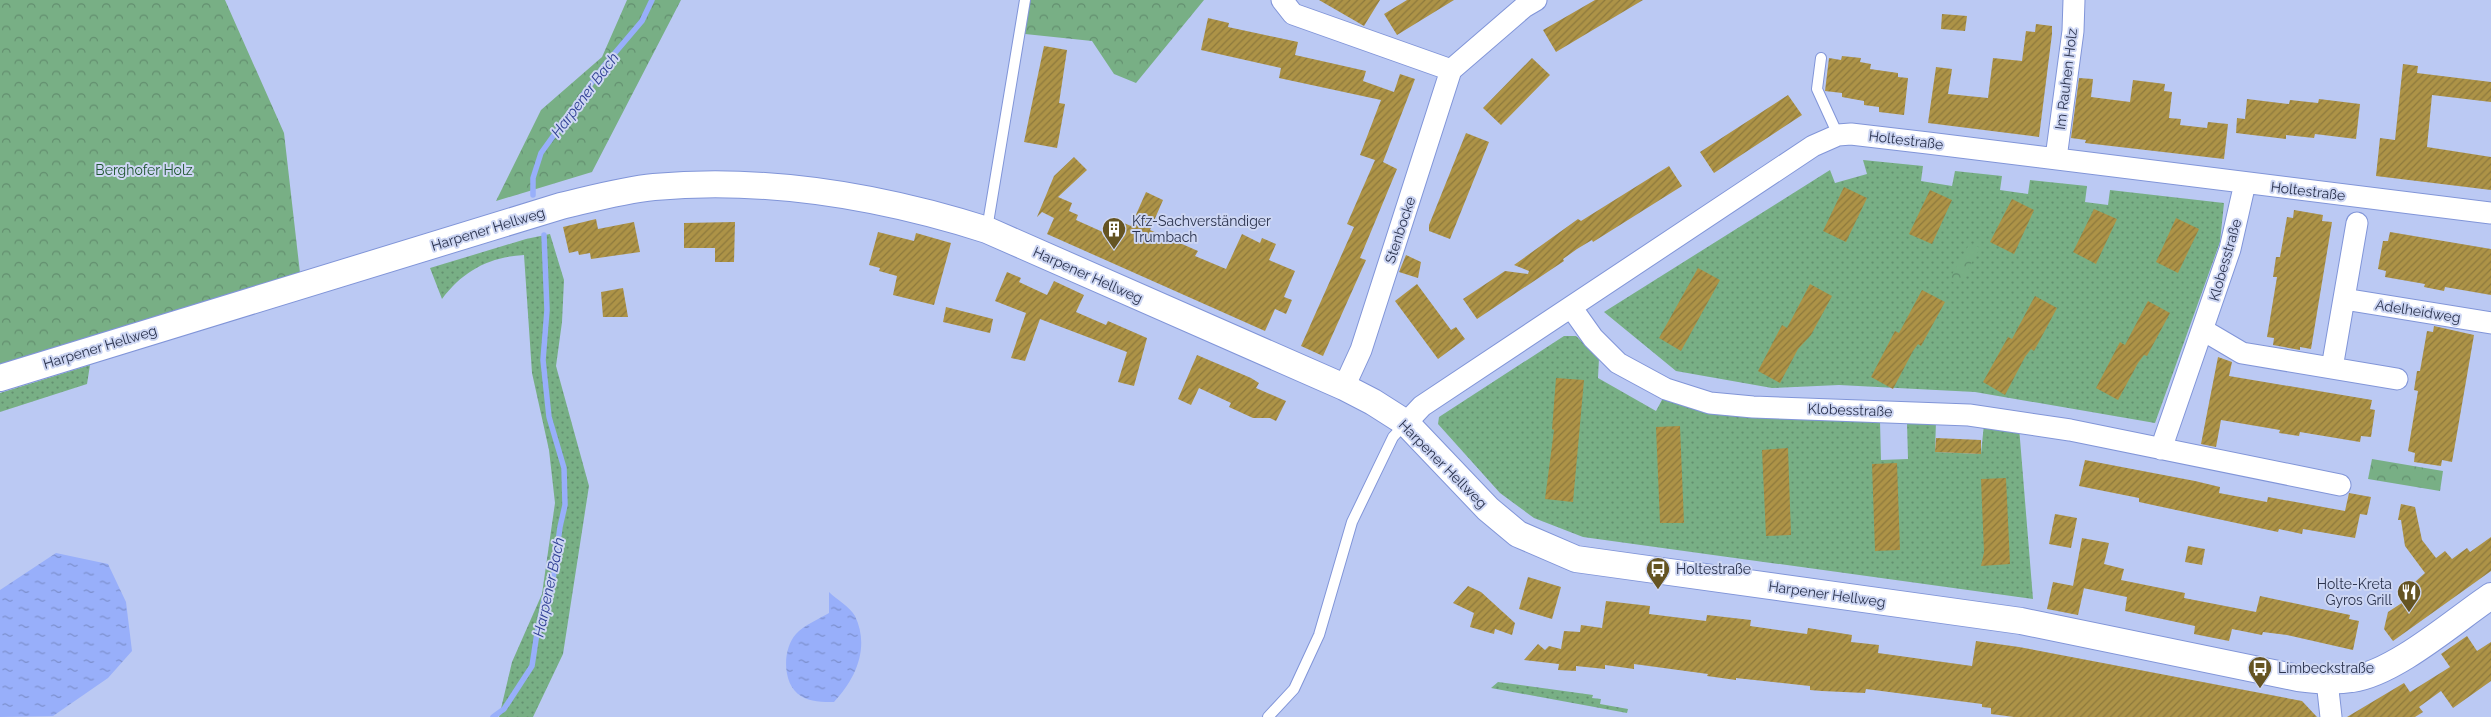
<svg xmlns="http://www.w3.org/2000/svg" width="2491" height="717" font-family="Raleway,sans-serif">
  <defs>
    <pattern id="grass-dots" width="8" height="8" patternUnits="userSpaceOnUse" patternTransform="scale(1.25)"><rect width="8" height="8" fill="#78af85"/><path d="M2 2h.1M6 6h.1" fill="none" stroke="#638f6f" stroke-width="1.8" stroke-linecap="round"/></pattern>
    <pattern id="forest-crowns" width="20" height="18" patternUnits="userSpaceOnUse" patternTransform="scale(1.25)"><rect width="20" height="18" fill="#78af85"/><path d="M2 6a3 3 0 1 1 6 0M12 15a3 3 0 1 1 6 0" fill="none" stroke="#638f6f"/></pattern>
    <pattern id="water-ripples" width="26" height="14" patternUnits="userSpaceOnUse" patternTransform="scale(1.25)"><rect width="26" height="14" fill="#98affa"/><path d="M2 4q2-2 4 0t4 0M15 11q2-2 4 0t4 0" fill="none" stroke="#7c8fcd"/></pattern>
    <pattern id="building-hatch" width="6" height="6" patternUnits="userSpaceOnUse" patternTransform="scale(1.25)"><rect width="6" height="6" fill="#ad9347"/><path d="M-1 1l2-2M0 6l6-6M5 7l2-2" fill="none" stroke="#8d793d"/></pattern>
  </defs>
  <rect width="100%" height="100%" fill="#bbc9f3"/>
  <path fill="url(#grass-dots)" d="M1863,160l60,6 -2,15 31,5 3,-15 47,5 -2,14 28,4 2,-14 57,6 -2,16 23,3 2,-15 114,13 -4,39 -65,181 -180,-31 -136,-7 -67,3 -96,-17 -72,-59 226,-142 5,13 32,-9z
    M550,234l14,46 -2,42 -6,44 33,120 -26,168 -30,63h-34l13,-55 30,-68 13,-91 -6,-53 -17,-77 -8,-118c-35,2 -61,16 -82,44l-12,-31 96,-29z
    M1564,336h12l23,22 -1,20 58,33 7,-13 217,23 1,39 27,-1 -1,-37 29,-1 -1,31 46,2 3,-30 35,3 14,172 -450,-62 -49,-19 -34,-25 -62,-69 1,-7z
    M90,365l-3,19 -87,28v-19z
    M1498,682l95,13 -1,3 9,1 -1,5 28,5 -1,4 -136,-25z"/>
  <path fill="url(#forest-crowns)" d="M0,0h225l59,133 16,140 -300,92z
    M627,0h54l-89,172 -96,29 45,-91 61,-53z
    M1030,0h174l-68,83 -22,-9 -22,-33 -67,-7z
    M1970,243l10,5 -21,37 -10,-5z
    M2372,459l71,12 -3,20 -72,-12z"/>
  <path fill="url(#water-ripples)" d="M56,553l52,11 18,38 6,49 -24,27 -55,38 -53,1v-127z
    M829,592c7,7 21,15 26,24 15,31 1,63 -21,86 -11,0 -24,0 -33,-6 -19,-11 -19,-47 -5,-62 8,-9 23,-15 33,-21z"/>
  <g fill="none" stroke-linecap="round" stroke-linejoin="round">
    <path stroke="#98affa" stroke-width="5.5" d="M533,195v-17l8,-25 62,-86 39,-46 10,-21
      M493,717l11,-8 28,-43 5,-33 7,-33 9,-20 7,-53 5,-22 -1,-37 -15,-51 -6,-57 4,-50 -3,-75"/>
  </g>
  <path fill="url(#building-hatch)" d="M1319,0h61l-16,26z
    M1407,0h47l-57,35 -13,-21z
    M1595,0h48l-87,52 -13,-22z
    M1942,14l25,2 -2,15 -24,-2z
    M1208,18l21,5 -1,4 70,15 -3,13 71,16 -3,10 31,11 6,-18 15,5 -32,83 14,7 -37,89 6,2 -43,96 -22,-10 53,-119 -7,-3 28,-64 -15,-5 21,-55 -102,-22 2,-10 -80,-18z
    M2036,24l16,2v8l-13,103 -111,-14 8,-56 16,2 -4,25 40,4 5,-40 29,3 4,-30 9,1z
    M1044,46l23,4 -8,53 6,1 -8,44 -33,-6z
    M1842,56l19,2 -1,4 11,2 -1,5 28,4v4l10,1 -4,37 -25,-3v-5l-15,-2v-4l-22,-4v-4l-17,-2 4,-33 12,2z
    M1532,58l18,17 -49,50 -18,-17z
    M2403,64l15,2 -1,7 74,9v20l-59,-7 -5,52 64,10v33l-115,-14 4,-38 15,2z
    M2079,78l14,1 -2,18 39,5 3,-22 32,4 -1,7 8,1 -3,26 12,1 -1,6 27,3 1,-6 20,2 -4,35 -139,-16 1,-3 -15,-2z
    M1788,95l14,20 -88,58 -14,-21z
    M2247,99l42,5 1,-4 28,3 1,-4 41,5 -4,35 -41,-5 -1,4 -28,-3v4l-50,-6 1,-15 8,1z
    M1466,133l23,9 -39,97 -21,-8v-6z
    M1074,157l13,13 -29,27 14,6 -3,8 9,4 -2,5 29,13 7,-15 19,8 15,-34 17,8 -13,30 48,21 -3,5 31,13 16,-35 18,9 2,-5 14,6 -7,16 26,11 -11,26 8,3 -6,14 -11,-5 -10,22 -218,-97 7,-16 -12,-6 -5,5 17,-41z
    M1669,166l13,20 -89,56 -1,-2 -15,9 -14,10 1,2 -87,58 -14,-20 42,-28 23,3 1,-3 -15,-6 64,-46 3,2z
    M1844,187l23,11 -21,44 -23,-11z
    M1930,190l22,10 -20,44 -23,-10z
    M2012,199l22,11 -20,44 -24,-12z
    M2094,209l23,10 -21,45 -23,-12z
    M2294,210l29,5 -1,6 10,1 -21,127 -11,-2v3l-27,-5 1,-7 -7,-1 10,-60h-4l3,-20h4l7,-40 6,1z
    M2176,218l23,11 -21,44 -22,-11z
    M596,219l2,10 36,-7 6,30 -49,7 -1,-6 -11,2 -1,-4 -9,2 -6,-26z
    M735,222l-1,40h-19v-14h-31v-25z
    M878,232l36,9 2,-8 35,10 -17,62 -41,-10 4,-19 -18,-5 1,-3 -11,-3z
    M2390,232l101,17v46l-46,-8 -1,4 -20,-4 1,-3 -40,-7 1,-6 -8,-2 5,-28h5z
    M1406,255l15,7 -3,16 -19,-6z
    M1698,268l22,12 -39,71 -22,-13z
    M1007,272l14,6 -2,4 28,13 7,-14 30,14 -8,17 30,13 2,-4 39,17 -13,48 -16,-4 9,-30 -87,-33 -15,42 -14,-3 15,-45 -31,-12z
    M1417,284l34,46 5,-3 9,12 -27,20 -43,-58z
    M1810,284l22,12 -21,39 -13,14 -18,34 -22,-12 24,-46 5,3z
    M623,288l5,29h-25l-2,-25z
    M1922,290l23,12 -24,44 -3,-2 -5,7 -20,38 -22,-12 24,-46 4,2z
    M2035,296l22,12 -23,43 -3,-2 -6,8 -20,38 -22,-13 25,-45 4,2z
    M2148,301l22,12 -23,43 -3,-1 -6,8 -20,37 -22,-12 24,-46 5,3z
    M946,307l47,12 -3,14 -47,-11z
    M2434,326l40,9 -22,127 -10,-2 -1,6 -27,-4 1,-9 -7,-2 10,-60 -4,-1 3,-19h3l7,-40 6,1z
    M1197,355l54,23 8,5 -3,5 30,13 -10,20 -6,-3h-17l-24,-11 2,-4 -32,-15 -8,17 -13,-6z
    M2218,357l14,5 -3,14 143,24 -2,9 5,1 -4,27 -10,-1 -1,6 -60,-10 -1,4 -20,-3 1,-3 -59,-10 -5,27 -15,-3z
    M1556,378l28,2 -11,122 -28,-3 9,-69 -2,-1z
    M1680,426l4,97h-24l-4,-96z
    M1936,438l45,2v14l-46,-2z
    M1788,448l3,87 -25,1 -4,-86z
    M2085,460l110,21 25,6 -1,6 48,9 1,-5 77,14 4,-18 22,4 -4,18 -7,-1 -5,24 -52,-9 -1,5 -23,-5 -1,3 -139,-30v-4l-60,-12z
    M1897,463l3,87 -25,1 -3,-87z
    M2006,478l4,86 -29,2 3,-14 -3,-73z
    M2401,504l14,3 7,33 14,18 9,-7 7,8 15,-11 3,4 21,-15v34l-98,70 -9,-12 4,-17 23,-15 -5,-7 19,-17 -20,-27 -4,-26h-3z
    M2055,514l22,4 -6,30 -22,-4z
    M2082,538l27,5 -5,21 20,5 -3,11 64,13 -1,5 72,14 4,-16 90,19 -1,4 10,2 -6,29 -66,-15 -24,-3 -1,3 -30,-6 -3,12 -35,-7 1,-8 -70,-15 2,-14 -54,-11z
    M2188,546l17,3 -3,16 -17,-3z
    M1528,577l33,10 -9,32 -33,-10z
    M2053,582l31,6 -6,27 -31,-6z
    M1468,586l13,6 34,31 -3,12 -17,-6 -1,5 -24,-7 4,-14 -21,-10z
    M1606,601l44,5 -1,8 57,7 1,-6 44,5 -1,6 57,8 1,-6 44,7 -1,7 28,3 -1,8 94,13 4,-25 43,6 283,54 15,16h-303l-23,-3v-6l-9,-1v-3l-116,-15 -1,4 -43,-2 -12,-1v-4l-74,-8v2l-29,-4 1,-2 -74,-10v5l-29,-4v4l-29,-3v5l-18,-1 1,-6 -35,-4 14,-16 7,6 4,-4 12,3 3,-18 16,1 1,-7 21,3z
    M2467,636l10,15 14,-9v39l-38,27 -12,-17 -22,16 4,5 -8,5h-68l57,-34 6,9 40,-25 -9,-13z"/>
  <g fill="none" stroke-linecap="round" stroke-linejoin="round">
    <g stroke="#8195d8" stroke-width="12">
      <path id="service" d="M1821,58l-4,31 21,46
        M987,229l38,-229
        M1268,717l26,-28 25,-54 33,-113 41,-85 12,-13"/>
    </g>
    <g stroke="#8195d8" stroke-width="23">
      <path id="minor" d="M1282,0l11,14 158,56
        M2056,158l17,-127 1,-31
        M2344,299l147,24
        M1571,307l22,31 25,25 48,26 44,14 43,4 216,8 101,15 270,55
        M2203,330l39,23 155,26
        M2332,368l25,-145
        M1344,387l17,-37 90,-280 73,-63 12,-7
        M1406,423l16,-17 391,-260 25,-11 13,-1 77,9 563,70
        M2161,449l69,-200 15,-66
        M2327,681l4,36"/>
    </g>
    <g stroke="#8195d8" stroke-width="28">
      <path id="tertiary" d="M0,378l561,-172c30,-7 62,-16 93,-19 112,-10 226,9 333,43l357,157 29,15 33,21 82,86 30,25 58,25 445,62 277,57c18,2 36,4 54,1 43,-6 102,-58 139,-83"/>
    </g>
    <use href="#service" stroke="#fff" stroke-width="10"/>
    <use href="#minor" stroke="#fff" stroke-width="21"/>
    <use href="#tertiary" stroke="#fff" stroke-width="26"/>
  </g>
  <defs>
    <g id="building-pin" transform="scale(1.25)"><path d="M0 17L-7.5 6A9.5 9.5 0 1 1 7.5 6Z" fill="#655422" stroke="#cdd6f3"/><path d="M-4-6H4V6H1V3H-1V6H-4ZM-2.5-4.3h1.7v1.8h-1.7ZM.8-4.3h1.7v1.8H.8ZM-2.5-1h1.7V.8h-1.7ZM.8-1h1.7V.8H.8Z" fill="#fff"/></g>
    <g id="bus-pin" transform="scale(1.25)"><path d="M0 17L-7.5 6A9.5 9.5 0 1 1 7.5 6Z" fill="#655422" stroke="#cdd6f3"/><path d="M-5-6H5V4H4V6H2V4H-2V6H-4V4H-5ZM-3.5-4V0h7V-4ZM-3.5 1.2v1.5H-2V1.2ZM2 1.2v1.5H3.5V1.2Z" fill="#fff"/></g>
    <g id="restaurant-pin" transform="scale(1.25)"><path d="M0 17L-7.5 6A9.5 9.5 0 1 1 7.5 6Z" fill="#655422" stroke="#cdd6f3"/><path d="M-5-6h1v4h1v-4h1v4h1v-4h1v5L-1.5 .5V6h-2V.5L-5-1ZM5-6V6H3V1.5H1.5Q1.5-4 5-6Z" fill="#fff"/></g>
  </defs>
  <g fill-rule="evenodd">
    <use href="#building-pin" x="1114" y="229"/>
    <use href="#bus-pin" x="1658" y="569"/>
    <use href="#restaurant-pin" x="2409" y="592"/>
    <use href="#bus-pin" x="2260" y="668"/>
  </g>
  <g text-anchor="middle" stroke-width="4" stroke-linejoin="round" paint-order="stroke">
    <g font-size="14" fill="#2b334e" stroke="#cdd6f3">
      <text transform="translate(2066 79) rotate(-83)" y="5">Im Rauhen Holz</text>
      <text transform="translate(1906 140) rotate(7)" y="5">Holtestraße</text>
      <text transform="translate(2308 191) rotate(7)" y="5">Holtestraße</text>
      <text transform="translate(488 229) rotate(-17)" y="5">Harpener Hellweg</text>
      <text transform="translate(1400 230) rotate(-72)" y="5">Stenbocke</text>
      <text transform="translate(2225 260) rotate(-74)" y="5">Klobesstraße</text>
      <text transform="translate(1088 275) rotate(24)" y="5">Harpener Hellweg</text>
      <text transform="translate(2418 311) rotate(9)" y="5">Adelheidweg</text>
      <text transform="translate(100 347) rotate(-17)" y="5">Harpener Hellweg</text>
      <text transform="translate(1850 410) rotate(2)" y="5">Klobesstraße</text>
      <text transform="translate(1443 464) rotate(45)" y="5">Harpener Hellweg</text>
      <text transform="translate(1827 594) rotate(8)" y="5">Harpener Hellweg</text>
    </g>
    <g font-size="14" fill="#215731" stroke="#cdd6f3">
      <text x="144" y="175">Berghofer Holz</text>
    </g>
    <g font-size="14" fill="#2b334e" stroke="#cdd6f3" text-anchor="start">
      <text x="1132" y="226">Kfz-Sachverständiger<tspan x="1132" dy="16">Trumbach</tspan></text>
      <text x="1676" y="574">Holtestraße</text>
      <text x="2392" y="589" text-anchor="end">Holte-Kreta<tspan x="2392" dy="16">Gyros Grill</tspan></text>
      <text x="2278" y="673">Limbeckstraße</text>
    </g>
    <g font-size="15" font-style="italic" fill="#304095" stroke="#cdd6f3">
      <text transform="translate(585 95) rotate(-53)" y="5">Harpener Bach</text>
      <text transform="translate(549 587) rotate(-78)" y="5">Harpener Bach</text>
    </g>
  </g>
</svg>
